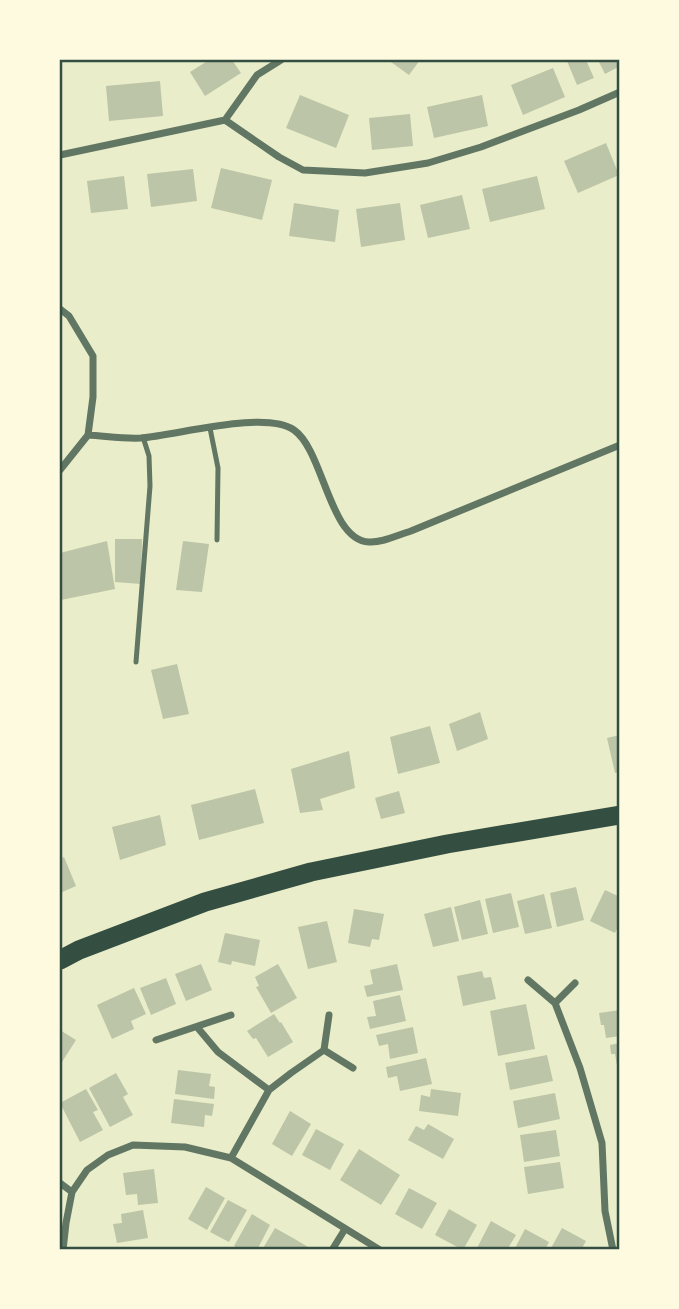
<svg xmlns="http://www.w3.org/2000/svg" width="679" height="1309" font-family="'Titillium Web',sans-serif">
  <rect width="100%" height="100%" fill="#e9edc9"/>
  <path fill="#bcc5a7" d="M209,60h23l9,13 -36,23 -15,-24z
    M392,60h28l-11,15 -18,-13z
    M571,60h15l8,18 -17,7 -10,-24z
    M598,60h22v6l-15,8z
    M553,68l12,29 -42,18 -12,-30z
    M160,81l3,35 -54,5 -3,-35z
    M300,95l49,20 -13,33 -50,-20z
    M482,95l6,31 -54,12 -7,-31z
    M410,114l3,32 -41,4 -3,-32z
    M606,143l13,32 -41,18 -14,-32z
    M221,168l51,12 -10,40 -51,-12z
    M193,169l4,32 -46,6 -4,-33z
    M124,176l4,33 -37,4 -4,-32z
    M537,176l8,33 -55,13 -8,-33z
    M462,195l8,34 -42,9 -8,-33z
    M294,203l45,7 -4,32 -46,-6z
    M400,203l5,37 -44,7 -5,-38z
    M115,539h27l-1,45 -26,-2z
    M107,541l8,48 -54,11 -1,-15v-32z
    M183,541l26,3 -7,48 -26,-2z
    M177,664l12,50 -26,5 -12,-49z
    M480,712l8,27 -31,12 -8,-27z
    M430,726l10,37 -42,11 -8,-37z
    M620,735v37l-5,1 -8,-35z
    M349,751l6,37 -35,11 3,11 -23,3 -9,-44z
    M255,789l9,34 -65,17 -8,-35z
    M399,791l6,22 -24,6 -6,-21z
    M160,815l6,30 -46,15 -8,-33z
    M64,857l12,29 -16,7v-34z
    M576,887l8,33 -27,7 -7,-34z
    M605,890l15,7v26l-5,10 -25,-12z
    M511,893l8,34 -26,6 -8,-34z
    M544,894l8,34 -27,6 -8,-33z
    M480,900l8,34 -26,6 -8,-33z
    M451,907l8,34 -26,6 -9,-33z
    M354,909l30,5 -5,26 -7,-1 -2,8 -22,-4z
    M327,921l10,41 -29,7 -10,-42z
    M225,933l35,7 -5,26 -23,-5 -1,4 -13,-3z
    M201,964l11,26 -26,11 -11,-27z
    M278,964l19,34 -26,15 -15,-26 3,-1 -4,-9z
    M397,964l6,26 -36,7 -3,-11 9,-2 -3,-14z
    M482,971l2,7 7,-1 5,22 -33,7 -6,-30z
    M166,978l10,26 -25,11 -11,-27z
    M134,988l12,26 -15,7 3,8 -22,10 -15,-34z
    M400,995l6,26 -36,8 -3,-12 9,-1 -3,-15z
    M526,1004l9,45 -37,7 -8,-45z
    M620,1010v26l-14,2 -2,-13h-3l-2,-12z
    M274,1014l6,9 1,-1 12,20 -25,15 -12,-19 -3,1 -6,-8z
    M413,1027l5,26 -28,6 -2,-15 -9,2 -3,-11z
    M60,1030l16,10 -14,22 -2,-2z
    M620,1043v28h-2l-3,-17h-4l-1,-9z
    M547,1055l6,26 -43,9 -5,-27z
    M426,1058l6,26 -32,7 -3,-15 -9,2 -2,-11z
    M178,1070l33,4 -2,12 6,1 -1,12 -39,-5z
    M116,1073l12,21 -5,3 10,18 -23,12 -21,-39z
    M86,1089l12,21 -5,2 10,18 -23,12 -20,-39z
    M431,1089l30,4 -3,23 -39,-5 2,-16 9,2z
    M555,1093l5,26 -42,9 -5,-27z
    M174,1099l40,5 -2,12 -7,-1 -1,12 -33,-4z
    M290,1111l21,13 -19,32 -20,-12z
    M428,1124l26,15 -11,20 -35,-19 8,-14 8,4z
    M316,1129l28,15 -14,26 -28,-15z
    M556,1130l4,26 -36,6 -4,-27z
    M359,1149l41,26 -19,30 -41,-25z
    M560,1162l4,26 -36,6 -4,-27z
    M154,1169l4,34 -20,2 -1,-11 -11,1 -3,-22z
    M206,1187l19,11 -18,32 -19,-11z
    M409,1188l28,15 -15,26 -27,-15z
    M228,1200l19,10 -18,32 -19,-10z
    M449,1209l28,16 -14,25 -28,-15z
    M143,1210l5,28 -31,5 -4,-19 9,-1 -1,-9z
    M252,1214l18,11 -13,25h-17l-6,-4z
    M491,1221l25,14 -9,15h-31z
    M275,1228l18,10 20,12h-51z
    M562,1228l24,13 -5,9h-31z
    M525,1229l24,13 -4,8h-31z"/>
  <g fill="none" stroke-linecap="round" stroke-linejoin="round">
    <path stroke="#617663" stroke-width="5" d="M210,428l8,40 -1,72
      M136,662l14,-176 -1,-30 -6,-19"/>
    <path stroke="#617663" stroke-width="7" d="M225,120l54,37 24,13 62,3 63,-10 53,-16 98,-37 41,-18
      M60,155l165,-35 32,-45 24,-15
      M60,309l9,7 24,40v41l-5,38
      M88,435c18,1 35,4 53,3 37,-3 124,-28 153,-8 30,21 35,110 75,112 13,1 29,-7 42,-11l209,-86
      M60,470l28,-35
      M528,980l27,23 25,65 22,75 3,68 8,39
      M555,1003l20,-20
      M197,1027l21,25 51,38 -38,68
      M156,1040l75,-25
      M324,1050l29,18
      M269,1090l22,-17 33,-23 5,-35
      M60,1183l12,9
      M63,1250l3,-27 6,-31 15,-22 21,-15 25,-10 52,2 46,11 149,92
      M332,1250l13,-21"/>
    <path stroke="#344e41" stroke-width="19" d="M60,960l19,-10 126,-48 106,-30 136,-28 173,-29"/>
  </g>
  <rect width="679" height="1309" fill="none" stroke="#fefae0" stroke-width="122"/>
  <rect x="61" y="61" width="557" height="1187" fill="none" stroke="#344e41" stroke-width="2.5"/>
</svg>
